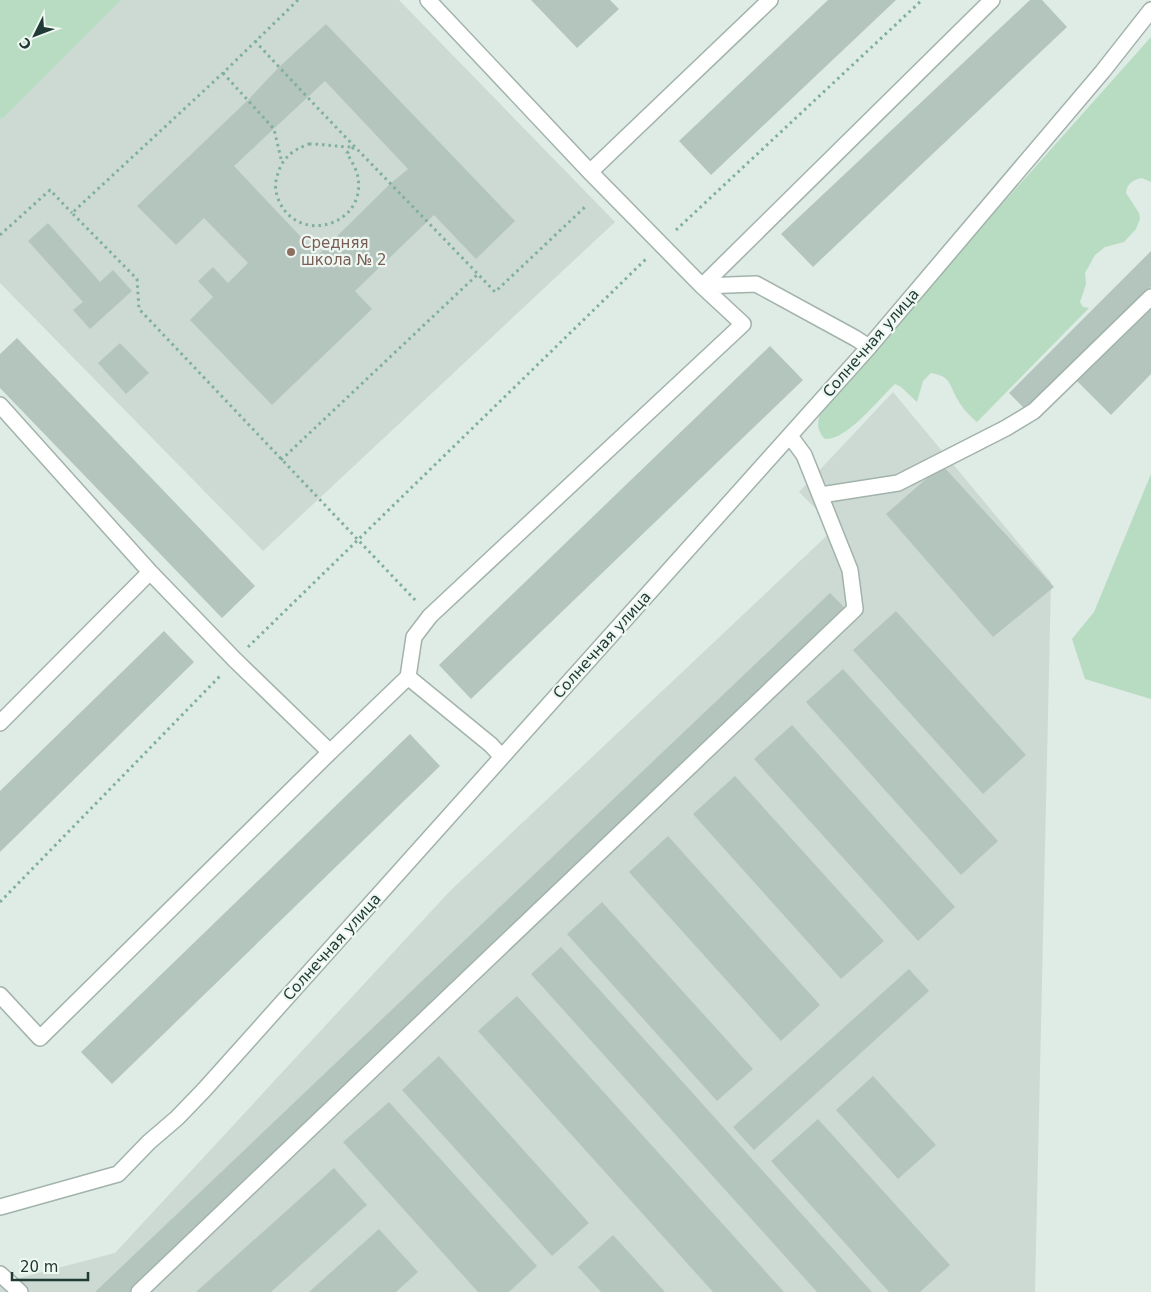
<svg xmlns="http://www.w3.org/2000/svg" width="1151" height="1292" font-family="'DejaVu Sans',sans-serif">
  <rect width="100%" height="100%" fill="#dfebe5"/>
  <path fill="#cddad4" d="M0,0h399l216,222 -352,329 -263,-268z
    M893,392l158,190 -16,710h-1035v-9l115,-30 335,-362 385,-363 -36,-36z"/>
  <path fill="#b7dcc1" d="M0,0h121l-118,118 -3,1z
    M1151,37v145l-9,-4c-9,2 -15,5 -16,15l13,20 1,6 -4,10 -12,13 -19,5 -10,8 -10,18 1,11 -6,18 3,5 6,1 -112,114c-7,-6 -15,-14 -19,-22 -9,-14 -6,-24 -27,-27l-8,8 -6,21 -16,-15 -6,-3c-16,15 -49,57 -70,55 -12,-12 -6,-24 1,-37z
    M1151,474v225l-66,-20 -13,-40 22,-27z"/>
  <path fill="#b4c5be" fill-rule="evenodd" d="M531,0h79l9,9 -42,39z
    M828,0h68l-185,175 -32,-34z
    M1030,0h12l25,27 -254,240 -32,-33z
    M326,24l189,197 -39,38 -42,-44 -79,76 17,18 -100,96 -82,-85 23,-23 -15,-16 15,-14 15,16 20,-20 -44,-45 -28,27 -39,-39 111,-106 31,-33zM325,81l83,88 -17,14 -73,72 -84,-89z
    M48,223l52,59 13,-12 19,21 -42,38 -17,-19 10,-8 -55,-61z
    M1151,251v36l-124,124 -18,-18z
    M1151,304v70l-40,41 -35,-35z
    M17,338l238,248 -33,32 -222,-230v-34z
    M120,343l29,30 -23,21 -28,-31z
    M770,346l33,34 -332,319 -32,-34z
    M942,465l112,122 -61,50 -107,-123z
    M830,593l18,18 -716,681h-37z
    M896,611l130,144 -43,39 -130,-144z
    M164,631l30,31 -194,190v-61z
    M843,669l155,172 -37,34 -155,-173z
    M792,725l163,182 -37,34 -164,-182z
    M410,734l30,32 -328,318 -31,-32z
    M735,776l149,165 -43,38 -148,-165z
    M668,836l152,169 -39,36 -152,-169z
    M602,902l151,167 -36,32 -150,-167z
    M561,947l311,345h-55l-286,-318z
    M909,969l20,22 -175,159 -21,-23z
    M517,996l267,296h-71l-235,-261z
    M439,1056l150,167 -37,33 -150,-166z
    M873,1076l63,69 -38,34 -62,-69z
    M389,1102l148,164 -28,26h-31l-135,-150z
    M818,1119l132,146 -30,27h-31l-118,-131z
    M334,1168l33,37 -96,87h-75z
    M379,1229l39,43 -22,20h-87z
    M613,1235l52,57h-64l-23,-25z"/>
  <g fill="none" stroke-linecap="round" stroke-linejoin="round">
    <g stroke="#a2b3ac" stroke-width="18">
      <path id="minor" d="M428,0l162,172 112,114 54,-2 99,54 14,9
        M590,172l180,-172
        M0,405l150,167
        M821,495l77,-12 108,-55 28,-17 117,-114
        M408,677l6,-40 16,-21 313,-292 -41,-38 290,-286
        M0,723l150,-151 85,88 95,92 78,-75 83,68 11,12
        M0,995l40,43 290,-286
        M0,1207l118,-33 31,-32 28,-24 27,-28 665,-743 234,-276 48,-61
        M0,1274l20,18
        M139,1292l716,-683 -5,-39 -46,-115 -14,-19"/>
    </g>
    <path stroke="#7faf9f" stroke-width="3" stroke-dasharray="2.5 4" stroke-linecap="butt" d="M298,0l-75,73 -151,140 65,66 2,30 277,292
      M255,41c78,85 160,167 240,251l91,-86
      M223,73l51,56 8,34
      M309,144c15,0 29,3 45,3l-7,6c4,8 10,16 11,25 8,46 -57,67 -78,25 -4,-8 -6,-17 -3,-26 4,-18 15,-27 32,-33z
      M676,230l246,-230
      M0,235l50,-45 22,23
      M281,460l197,-186
      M248,647l398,-388
      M0,902l221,-227"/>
    <use href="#minor" stroke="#fff" stroke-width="15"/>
  </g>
  <circle fill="#8d6e63" stroke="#eff7f3" stroke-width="2" cx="291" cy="252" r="5"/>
  <g text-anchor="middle" stroke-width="4.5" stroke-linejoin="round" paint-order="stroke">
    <g font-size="15" fill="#785e54" stroke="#eff7f3" text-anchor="start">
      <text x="301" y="248">Средняя<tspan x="301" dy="17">школа № 2</tspan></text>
    </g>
    <g font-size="15" fill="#203b33" stroke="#eff7f3">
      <text transform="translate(871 343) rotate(-49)" y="5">Солнечная улица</text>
      <text transform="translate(602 645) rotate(-48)" y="5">Солнечная улица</text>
      <text transform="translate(332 947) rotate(-48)" y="5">Солнечная улица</text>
    </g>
  </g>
  <g transform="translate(35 35) rotate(228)" stroke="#eff7f3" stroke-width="4" paint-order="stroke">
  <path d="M0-4L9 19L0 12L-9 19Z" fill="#203b33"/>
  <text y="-8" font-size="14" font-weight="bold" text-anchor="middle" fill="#203b33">С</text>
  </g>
  <path d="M12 1272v8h76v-8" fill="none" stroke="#203b33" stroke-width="2.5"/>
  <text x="20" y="1272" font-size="15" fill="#203b33" stroke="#eff7f3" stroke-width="4" paint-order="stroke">20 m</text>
</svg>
